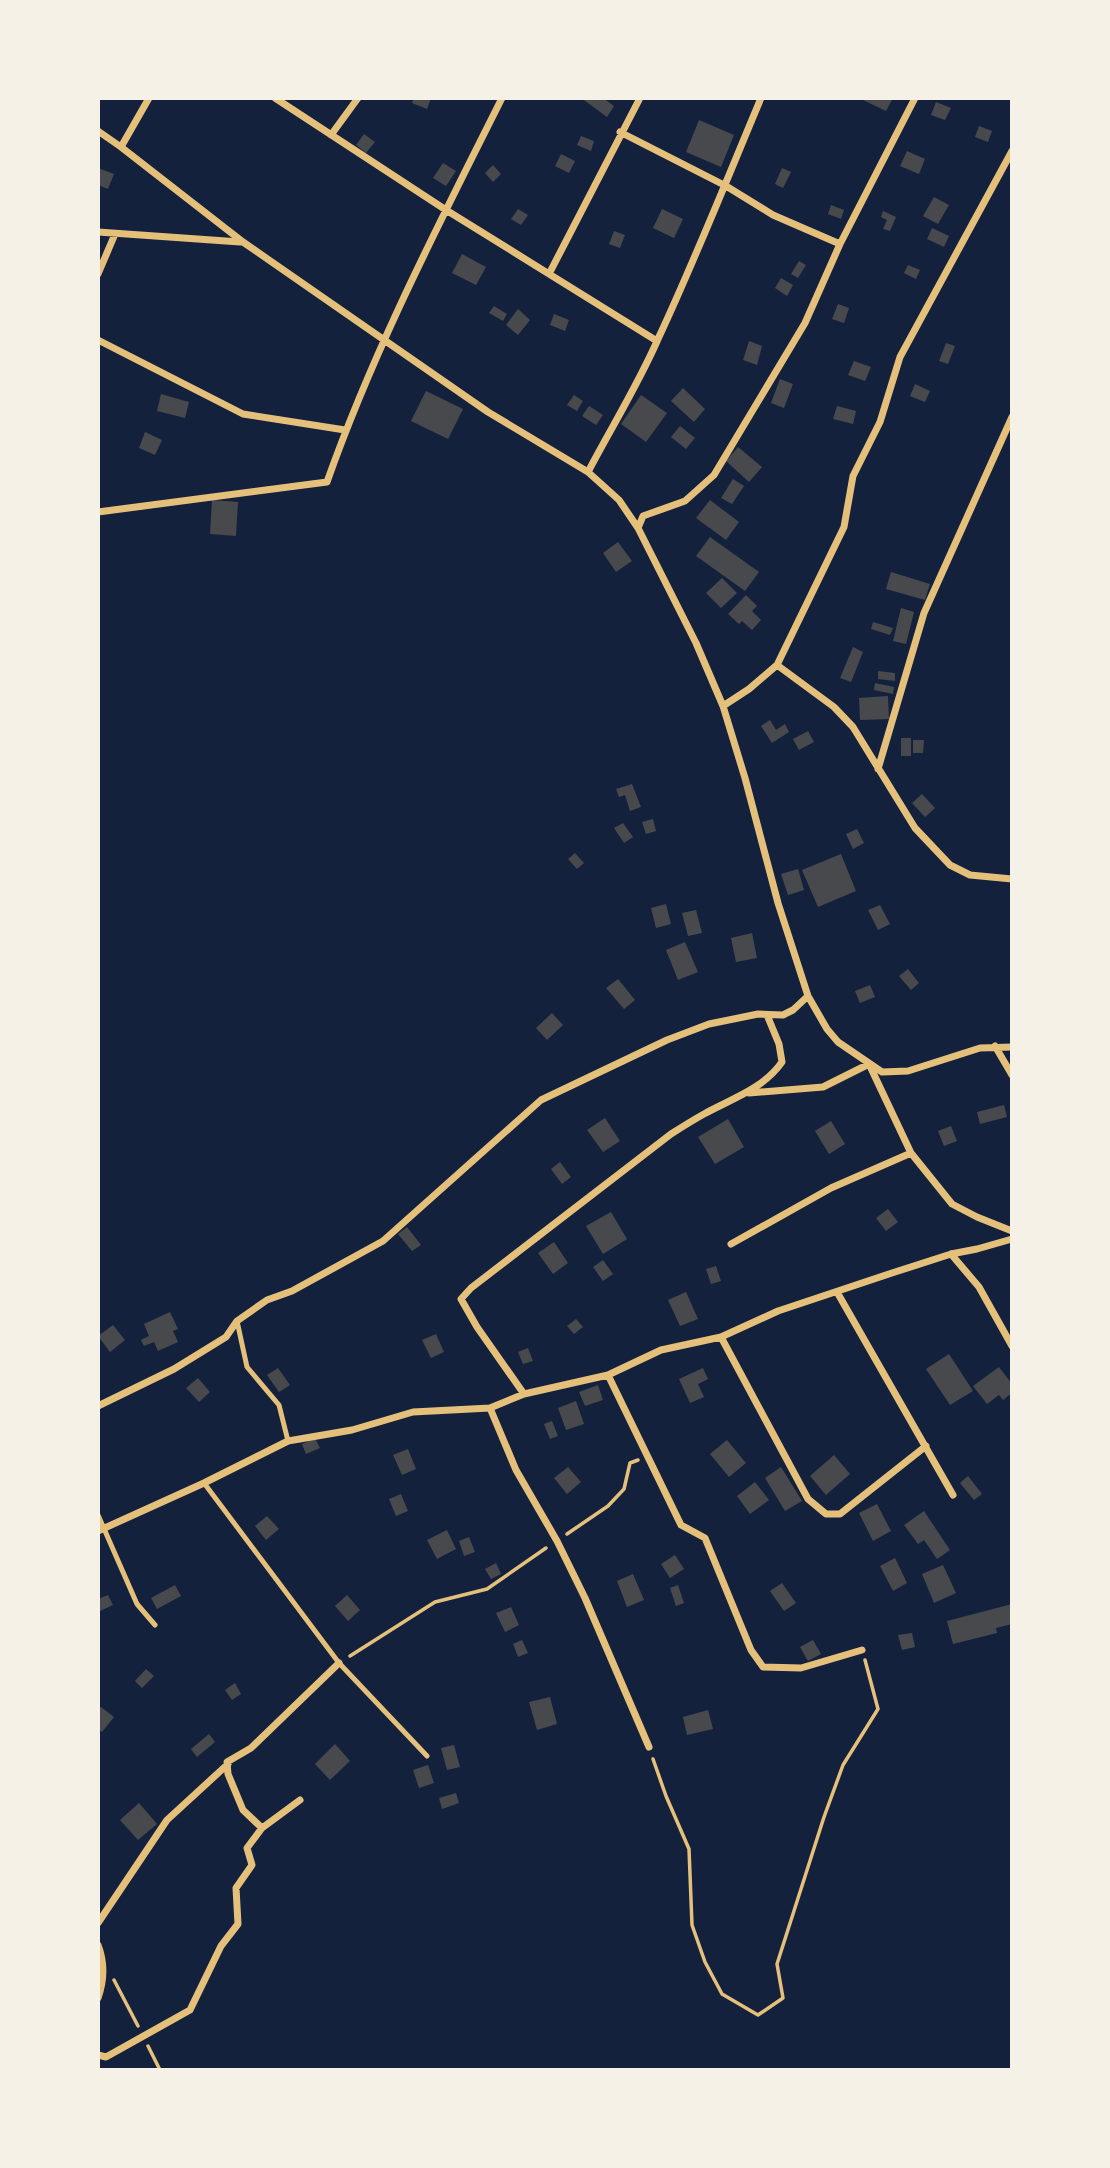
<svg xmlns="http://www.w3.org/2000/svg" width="1110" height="2168" font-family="Georgia,serif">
  <rect width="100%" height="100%" fill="#14213d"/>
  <path fill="#48494c" d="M414,98h17l-4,11 -15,-6z
    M581,98h22l11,8 -7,11z
    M864,98h29l-7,13 -23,-11z
    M936,102l15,6 -6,12 -14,-5z
    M699,120l35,15 -13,32 -35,-15z
    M979,126l13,5 -4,11 -13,-5z
    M364,134l11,8 -9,11 -10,-8z
    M581,136l13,5 -3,10 -14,-6z
    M907,151l18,8 -6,15 -19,-8z
    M561,154l14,7 -6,12 -14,-7z
    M443,163l13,8 -10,15 -13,-8z
    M493,165l8,9 -8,8 -8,-9z
    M98,168l16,6 -6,15 -10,-4z
    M782,168l9,4 -8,16 -8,-4z
    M934,197l15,8 -11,19 -15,-8z
    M831,205l13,5 -3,9 -13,-5z
    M518,209l10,6 -7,10 -10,-6z
    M662,209l21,10 -9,19 -21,-10z
    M883,211l13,6 -6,14 -7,-2 4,-9 -6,-3z
    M932,228l17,8 -5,11 -17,-8z
    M614,231l11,4 -5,13 -11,-4z
    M462,254l24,13 -10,18 -24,-12z
    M799,261l7,4 -8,13 -7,-4z
    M908,265l12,5 -4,9 -12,-6z
    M781,278l12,7 -6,11 -12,-8z
    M838,304l11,4 -5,15 -12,-4z
    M494,306l13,8 -4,7 -14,-8z
    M518,309l12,11 -12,15 -12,-10z
    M554,314l15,6 -4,11 -15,-6z
    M749,341l13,5 -5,19 -14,-5z
    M946,343l9,3 -7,18 -9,-3z
    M854,361l17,6 -6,14 -17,-6z
    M780,379l13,5 -9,24 -13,-5z
    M915,384l15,7 -5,11 -15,-6z
    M683,388l22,21 -11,13 -23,-21z
    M426,391l37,18 -15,30 -37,-18z
    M161,394l28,8 -4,16 -28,-7z
    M574,395l9,6 -6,10 -10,-6z
    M641,395l26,18 -21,29 -25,-18z
    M589,406l14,9 -7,10 -14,-9z
    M837,406l19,5 -3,13 -20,-5z
    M680,426l15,12 -9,11 -15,-12z
    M145,432l17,8 -7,15 -16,-7z
    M738,447l24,20 -13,15 -23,-21z
    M733,479l11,7 -12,18 -11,-6z
    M212,500l26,2 -2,34 -26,-2z
    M710,500l29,22 -13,18 -30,-22z
    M710,537l49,35 -14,19 -49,-35z
    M618,542l14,19 -16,11 -13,-19z
    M891,572l39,12 -5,16 -39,-11z
    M722,578l15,15 -16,15 -15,-15z
    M746,595l11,11 -5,5 9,9 -9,10 -10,-9 -3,3 -11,-10z
    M901,608l13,4 -8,32 -13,-3z
    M873,622l20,6 -3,7 -19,-6z
    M853,647l10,5 -12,30 -11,-4z
    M878,671l17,2v8l-17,-2z
    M875,683l19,4 -1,7 -19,-4z
    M888,696l1,23 -29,1 -1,-22z
    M770,720l6,10 9,-6 4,8 -17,11 -11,-17z
    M808,731l6,11 -15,8 -6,-11z
    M901,738h10v18h-10z
    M913,740h11l-1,13h-10z
    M632,784l9,23 -11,4 -5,-16 -6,2 -3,-8z
    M922,794l13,14 -10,9 -13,-14z
    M653,819l3,12 -10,3 -4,-12z
    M623,823l10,14 -9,6 -10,-15z
    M857,829l7,14 -11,6 -7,-15z
    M575,853l9,10 -7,6 -9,-10z
    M841,854l15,37 -38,16 -16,-37z
    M798,869l6,21 -16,5 -7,-21z
    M666,904l5,20 -15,4 -5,-20z
    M880,905l10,19 -12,6 -10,-20z
    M696,910l6,23 -14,3 -6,-23z
    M752,933l5,25 -21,4 -5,-24z
    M685,942l13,30 -20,8 -12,-30z
    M908,969l11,14 -8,7 -12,-14z
    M618,979l17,21 -11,9 -18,-21z
    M870,985l5,12 -15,6 -5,-12z
    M552,1013l11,12 -16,15 -11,-12z
    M1004,1105l3,12 -27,7 -3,-12z
    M605,1118l15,23 -17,11 -16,-22z
    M728,1119l16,28 -29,17 -17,-27z
    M831,1121l14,23 -16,10 -14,-23z
    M951,1126l6,15 -13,5 -6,-15z
    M560,1162l11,15 -9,7 -11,-15z
    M888,1209l10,13 -12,9 -10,-13z
    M611,1212l16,27 -24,15 -17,-28z
    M407,1227l14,18 -9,6 -14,-17z
    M554,1242l14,21 -15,11 -15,-21z
    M603,1260l10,14 -10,7 -10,-14z
    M716,1266l5,15 -10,3 -5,-15z
    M686,1292l12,27 -18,7 -12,-26z
    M170,1312l8,17 -5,2 5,11 -20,9 -4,-9 -10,4 -3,-6 8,-4 -5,-12z
    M576,1319l7,8 -9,7 -7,-8z
    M113,1325l12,15 -15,12 -12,-16z
    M436,1334l8,18 -13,6 -9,-18z
    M528,1348l5,13 -10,3 -5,-12z
    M949,1354l24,37 -23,14 -24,-36z
    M999,1367l13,17v9l-9,7 -4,-5 -12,9 -14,-18z
    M278,1368l12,17 -11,7 -12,-17z
    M703,1368l5,11 -10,5 6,13 -14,6 -11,-24z
    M198,1378l12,14 -11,10 -13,-14z
    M598,1385l5,15 -18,6 -6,-14z
    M576,1401l8,23 -18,6 -8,-22z
    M552,1421l6,15 -8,3 -6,-15z
    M315,1438l5,10 -14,6 -4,-10z
    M727,1440l19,23 -17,14 -19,-23z
    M408,1449l8,20 -14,6 -9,-20z
    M834,1455l16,19 -24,21 -16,-19z
    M568,1467l13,15 -14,12 -13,-16z
    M781,1467l21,34 -17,10 -20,-33z
    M968,1476l14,18 -8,6 -14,-17z
    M755,1482l14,18 -19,14 -13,-18z
    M401,1494l7,17 -12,5 -7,-17z
    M877,1504l14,27 -18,10 -14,-28z
    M924,1511l26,39 -13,9 -13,-19 -6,4 -14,-19z
    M267,1516l12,13 -13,11 -11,-14z
    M447,1530l9,19 -19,10 -10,-19z
    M469,1537l6,15 -11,4 -5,-15z
    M675,1555l9,14 -14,9 -9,-14z
    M895,1558l12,25 -14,8 -13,-25z
    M496,1563l5,11 -10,5 -6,-10z
    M943,1565l13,28 -22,10 -12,-29z
    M633,1574l11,26 -17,7 -10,-26z
    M782,1583l14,20 -12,8 -14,-20z
    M175,1585l6,11 -24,13 -6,-11z
    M678,1585l6,18 -8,3 -6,-18z
    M108,1595l5,10 -15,7v-13z
    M347,1595l13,15 -12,11 -13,-15z
    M1012,1604v20l-16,4 1,5 -44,11 -6,-23z
    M511,1607l8,18 -14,7 -9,-19z
    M912,1633l3,14 -13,3 -4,-15z
    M522,1640l6,13 -10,4 -5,-13z
    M813,1640l8,14 -13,7 -8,-14z
    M146,1669l8,7 -12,12 -7,-7z
    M235,1683l6,11 -9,6 -7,-10z
    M550,1697l7,27 -20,6 -8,-28z
    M101,1707l13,10 -12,15 -4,-3v-19z
    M708,1710l5,19 -26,6 -4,-18z
    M209,1734l6,8 -18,15 -6,-8z
    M335,1744l15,17 -20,19 -15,-16z
    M454,1745l6,22 -13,3 -6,-22z
    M428,1765l6,18 -15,5 -6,-18z
    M456,1793l3,10 -17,6 -3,-11z
    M139,1803l18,21 -19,16 -18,-20z"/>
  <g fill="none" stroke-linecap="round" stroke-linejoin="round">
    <path stroke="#e5c07b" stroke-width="3.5" d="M567,1534l41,-28 16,-17 6,-26 8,-3
      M350,1656l85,-54 52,-13 59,-41
      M653,1759l13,37 23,53 3,76 13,37 17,32 36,21 25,-17 -6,-34 47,-147 19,-52 35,-56 -13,-49
      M114,1980l24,46
      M148,2046l12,24"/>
    <path stroke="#e5c07b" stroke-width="5" d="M237,1321l10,46 32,38 9,36
      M204,1483l135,180 88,93
      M98,1515l39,89 18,21"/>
    <path stroke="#e5c07b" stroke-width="7" d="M275,98l171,112 211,131
      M98,131l23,16 122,95 245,170 100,60 31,28 19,28 58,115 27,63 22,72 33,125 30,93 19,33 11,13 44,30 26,-1 72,-23 32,-1
      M620,132l106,54 47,29 67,29
      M331,135l27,-37
      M121,147l28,-49
      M98,232l142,10
      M98,274l17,-40
      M549,274l91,-176
      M98,340l145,74 102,16
      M588,472c23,-44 50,-87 70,-133 37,-79 69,-160 103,-241
      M98,512l229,-30c47,-133 112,-258 175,-384
      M638,528l5,-12 42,-15 29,-26 91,-152 35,-79 75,-146
      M777,665l57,42 19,20 62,101 35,37 20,10 42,4
      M723,706l26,-17 28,-24 67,-138 9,-51 27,-54 20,-65 112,-206
      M878,769l46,-156 88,-196
      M995,1046l17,29
      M749,1093l74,-6 46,-23 42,89 41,51 25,13 35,14
      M731,1244l100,-56 80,-35
      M951,1254l28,33 33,59
      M837,1292l116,203
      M721,1337l87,162 18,15h14l86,-68
      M608,1375l73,150 24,13 46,112 12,17 38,1 61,-18
      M524,1394l-47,-67 -16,-28 10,-11 200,-154c11,-7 22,-14 33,-20 29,-16 59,-25 78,-52l-3,-18 -12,-29
      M98,1406l76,-37 52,-32 11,-16 30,-21 25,-9 91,-50 158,-141 126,-60 42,-16 49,-10 25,1 10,-5 15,-14
      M490,1408l26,62 41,71 28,57 64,149
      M98,1531l106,-48 84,-42 64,-11 61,-18 77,-4 34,-14 84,-19 53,-25 60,-13 57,-26 117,-39 56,-18 26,-5 35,-10
      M262,1828l-19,-18 -15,-36 -1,-12 24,-14 88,-85
      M98,1923l69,-103 61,-56
      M98,1945c7,18 6,36 0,53
      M98,2055l8,2 84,-47 31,-64 17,-22 -2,-36 16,-23 -5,-17 15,-20 38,-28"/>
  </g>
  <rect width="1110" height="2168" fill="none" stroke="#f6f1e7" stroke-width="200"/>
</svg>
